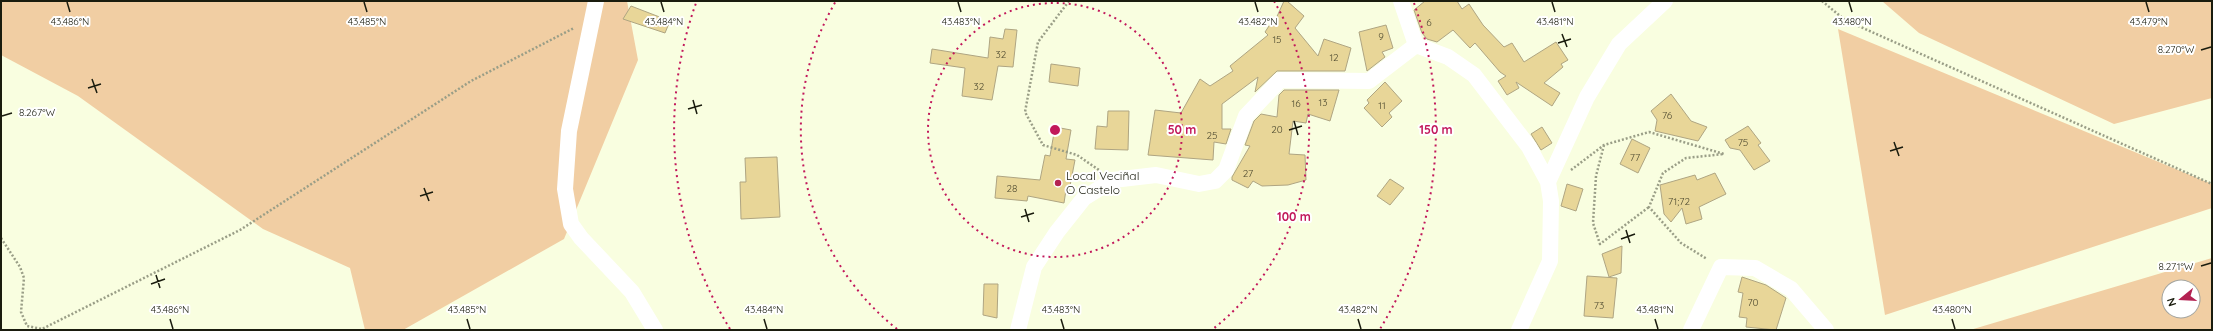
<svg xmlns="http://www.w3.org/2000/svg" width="2213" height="331" font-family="Quicksand,sans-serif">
  <rect width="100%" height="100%" fill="#f9fee0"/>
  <path fill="#f1cea3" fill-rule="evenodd" d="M1,1h626l11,59 -74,179 -161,91h-38l-15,-62 -87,-39 -185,-133 -77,-41z
    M1882,1h330v97l-98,26 -195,-91z
    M1838,29l374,155v24l-327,107z
    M2212,258v72h-242zM2169,287h24v24h-24z"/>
  <path fill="#e8d698" stroke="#afa582" d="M1284,1h3l17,15 -9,12 23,28 6,-17 27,9 -6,23h-68l-22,21 3,-15 -36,27v25h9l-5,15 -12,-2 -1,18 -65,-5 7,-45 26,3 19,-34 10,7 23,-15 -3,-5 38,-31 -3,-3 6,-9h3z
    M1425,1h32l5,8 7,-5 14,21 21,22 8,-4 12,19 32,-20 12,18 -7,4 2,3 -19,16 16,10 -8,13 -36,-24 3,6 -12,7 -9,-14 8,-5 -6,-4 -25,-29 -5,5 -17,-18 -16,12 -10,-3 -5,-6 -8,-23z
    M631,6l39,15 -5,12 -42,-14z
    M1386,25l7,23 -11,4 3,5 -18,14 -8,-39z
    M1005,29l12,1 -4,37 -15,-1 -6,34 -30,-4 3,-28 -35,-5 2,-14 56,9 2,-21 13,2z
    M1051,64l29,4 -2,18 -29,-4z
    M1385,82l17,19 -13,12 3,4 -10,10 -18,-19 5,-5 -2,-3z
    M1284,90h55l-9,31 -22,-7 -2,9 -13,-2 -4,33 16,1 1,25 -18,5 -26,1 -9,-5 -5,7 -16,-8v-3l18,-31 -5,-1 9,-24 7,-7 16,3 2,-22z
    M1671,94l20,27 16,6 -9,14 -43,-10 2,-11 -6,-9z
    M1108,111h21l-1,39 -33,-1 2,-23 10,1z
    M1748,126l13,17 -3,2 12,16 -16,9 -14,-20 -10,-2 -5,-8z
    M1055,127l16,3 -5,29 9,1 -6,31 -3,-1 -2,13 -36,-7 -1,5 -32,-3 2,-22 43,4 5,-25 5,1z
    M1542,127l10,16 -11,7 -10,-16z
    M1632,139l18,9 -12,25 -18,-9z
    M777,157l3,60 -39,2 -1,-37h6l-1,-24z
    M1715,173l11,21 -27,13 3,12 -16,5 -4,-16 -11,14 -7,-8 -4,-29 35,-10 2,5z
    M1390,179l14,9 -14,17 -13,-9z
    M1567,184l16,5 -7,22 -15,-5z
    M1622,246l-1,27 -12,4 -7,-23z
    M1587,276l30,2 -4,40 -29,-2z
    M1742,277l24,8 20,13 -10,32 -30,-3 1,-9 -8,-1 4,-24 -5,-1z
    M984,284h14l-1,34 -14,-3z"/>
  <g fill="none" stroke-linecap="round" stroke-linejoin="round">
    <path stroke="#9a9e87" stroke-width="2.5" stroke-dasharray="2 2" stroke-linecap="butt" d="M1069,1l-31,41 -13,70 18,33 34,10 22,15
      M1822,1l23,19 367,164
      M1604,145l-8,31 -3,47 7,21 49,-37
      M1571,170l33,-25 45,-13 75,22 -38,4 -23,15 -14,34 32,36 26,16
      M1,238l19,29 4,11 -3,34 6,14 15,3 198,-99 231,-149 103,-53"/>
    <path stroke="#fff" stroke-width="16" d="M596,1l-27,130 -4,58 6,35 10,14 51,54 23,38
      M1401,1l15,44
      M1416,45l32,12 26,18 55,72 19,35 3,19 -1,60 -31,69
      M1548,182l39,-85 32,-53 46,-43
      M1018,330l16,-63 23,-35 27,-34 29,-18 43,-5 43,9 16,-3 11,-11 20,-54 34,-36 89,1 47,-36
      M1691,330l30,-63 34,1 36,21 35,41"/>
  </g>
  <path fill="none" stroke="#1a1c0e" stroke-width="1.5" d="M67,2l3,10M364,2l3,10M661,2l3,10M958,2l3,10M1255,2l3,10M1552,2l3,10M1849,2l3,10M2146,2l3,10M1562,34l5,13M1558,43l13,-4M2201,50l10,-3M92,79l5,14M88,88l13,-4M693,100l4,14M688,109l14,-4M2,116l10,-3M1294,121l4,14M1289,130l13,-4M1894,142l5,14M1890,151l13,-4M424,188l5,13M420,196l13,-4M1025,209l4,13M1021,217l13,-4M1626,230l4,13M1621,239l14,-5M2201,266l10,-3M156,275l4,13M151,284l14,-5M170,319l3,10M467,319l3,10M764,319l3,10M1061,319l3,10M1358,319l3,10M1655,319l3,10M1952,319l3,10"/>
  <g fill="none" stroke="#c2185b" stroke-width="2" stroke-dasharray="2 4">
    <circle cx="1055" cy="130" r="127"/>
    <path d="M897 329A254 254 0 0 1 836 1M1274 1A254 254 0 0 1 1213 329"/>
    <path d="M730 329A381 381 0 0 1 696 3M1414 3A381 381 0 0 1 1380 329"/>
  </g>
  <circle fill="#b32252" stroke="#fff" stroke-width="1.5" cx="1058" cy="183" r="4"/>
  <g text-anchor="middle" stroke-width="4" stroke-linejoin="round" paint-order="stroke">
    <g font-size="10" fill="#4e4a30">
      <text x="1429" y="26">6</text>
      <text x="1381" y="40">9</text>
      <text x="1277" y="43">15</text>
      <text x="1001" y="58">32</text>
      <text x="1334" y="61">12</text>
      <text x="979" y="90">32</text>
      <text x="1323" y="106">13</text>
      <text x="1296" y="107">16</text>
      <text x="1382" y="109">11</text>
      <text x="1667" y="119">76</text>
      <text x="1277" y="133">20</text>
      <text x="1212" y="139">25</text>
      <text x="1743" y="146">75</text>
      <text x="1635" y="161">77</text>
      <text x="1248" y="177">27</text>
      <text x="1012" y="192">28</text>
      <text x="1679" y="205">71;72</text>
      <text x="1753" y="306">70</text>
      <text x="1599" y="309">73</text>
    </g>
    <g font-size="12" fill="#1a1c0e" stroke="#fff" text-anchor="start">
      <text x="1066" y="180">Local Veciñal<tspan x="1066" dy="14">O Castelo</tspan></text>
    </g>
  </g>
  <g font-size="10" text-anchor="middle" fill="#1a1c0e" stroke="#fff" stroke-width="4" stroke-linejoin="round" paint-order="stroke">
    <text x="70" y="25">43.486°N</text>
    <text x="367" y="25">43.485°N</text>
    <text x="664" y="25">43.484°N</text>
    <text x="961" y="25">43.483°N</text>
    <text x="1258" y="25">43.482°N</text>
    <text x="1555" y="25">43.481°N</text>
    <text x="1852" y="25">43.480°N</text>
    <text x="2149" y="25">43.479°N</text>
    <text x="2176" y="53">8.270°W</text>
    <text x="37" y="116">8.267°W</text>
    <text x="2176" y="270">8.271°W</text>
    <text x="170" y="313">43.486°N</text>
    <text x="467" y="313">43.485°N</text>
    <text x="764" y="313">43.484°N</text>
    <text x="1061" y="313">43.483°N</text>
    <text x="1358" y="313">43.482°N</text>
    <text x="1655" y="313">43.481°N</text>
    <text x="1952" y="313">43.480°N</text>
  </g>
  <circle cx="1055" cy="130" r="6" fill="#c2185b" stroke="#fff" stroke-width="2"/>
  <g font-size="12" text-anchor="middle" font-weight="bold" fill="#c2185b" stroke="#fff" stroke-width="4" stroke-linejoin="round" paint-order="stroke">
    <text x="1182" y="134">50 m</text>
    <text x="1436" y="134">150 m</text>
    <text x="1294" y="221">100 m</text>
  </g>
  <rect width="2213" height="331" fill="none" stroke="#1a1c0e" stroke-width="4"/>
  <g transform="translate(2181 299) rotate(252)"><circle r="19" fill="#ffffff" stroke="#a3a49f"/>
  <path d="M0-3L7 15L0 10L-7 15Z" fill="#b32252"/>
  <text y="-6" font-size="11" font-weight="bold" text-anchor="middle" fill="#1a1c0e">N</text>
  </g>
</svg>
